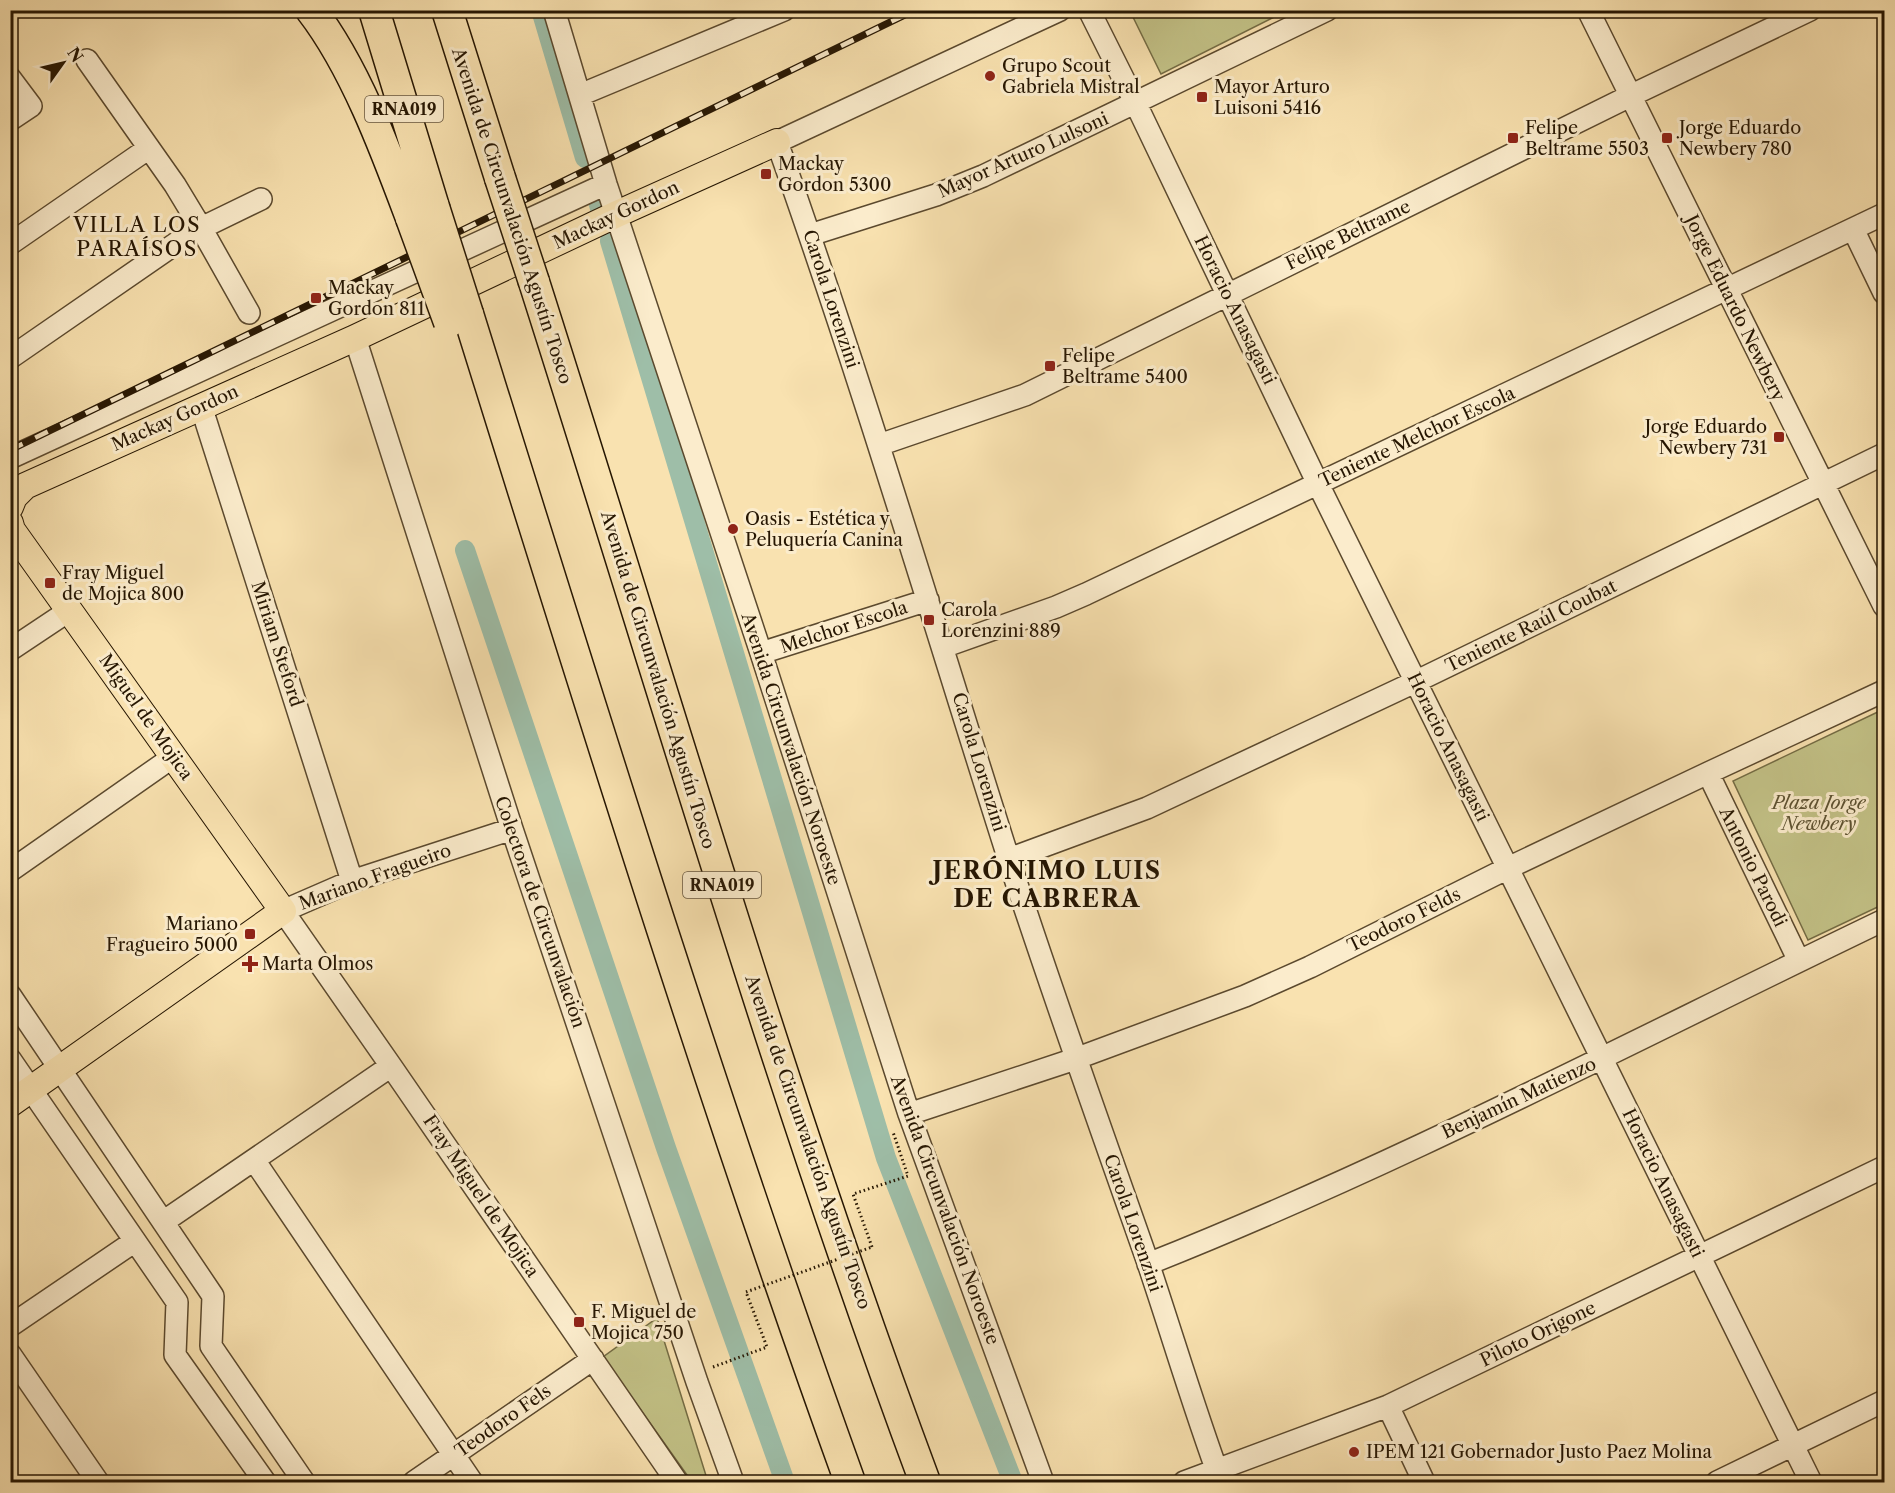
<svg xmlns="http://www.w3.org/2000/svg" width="1895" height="1493" font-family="'Libre Caslon Text',serif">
  <rect width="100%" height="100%" fill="#f9e2b0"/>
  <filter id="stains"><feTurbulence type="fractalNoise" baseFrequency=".00333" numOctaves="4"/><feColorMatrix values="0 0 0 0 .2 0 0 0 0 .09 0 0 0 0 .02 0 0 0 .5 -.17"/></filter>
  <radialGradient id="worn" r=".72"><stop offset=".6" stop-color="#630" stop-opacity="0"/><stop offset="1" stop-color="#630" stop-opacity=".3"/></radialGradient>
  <path fill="#c3c287" stroke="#746c44" stroke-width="1.5" d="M1130,11h156l-125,63z
    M1884,709v195l-76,36 -75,-159z
    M657,1318l51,164h-16l-89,-125z"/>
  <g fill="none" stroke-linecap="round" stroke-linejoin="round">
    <path stroke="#9ebea8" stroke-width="20" d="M541,10l44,148
      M598,201l3,11
      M610,241l276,917 127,324
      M465,550l201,598 119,334"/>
    <g stroke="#5b492e" stroke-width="24">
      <path id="minor" d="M554,10l52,174 155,469 148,461 134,368
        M1060,10l-283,132c84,236 155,476 231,715 44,136 92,269 139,403 25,74 47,149 74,222
        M1089,10l47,94 182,380 493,998
        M1588,10l296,596
        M87,60l88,125 26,43 48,85
        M10,78l21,28 -21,14
        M580,95l204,-85
        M1853,229l31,64
        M810,235l126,-40 47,-19 344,-166
        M10,244l139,-96
        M355,338l157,491 185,553 36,100
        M10,358l181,-125 70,-34
        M201,406l151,475
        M879,445l146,-50 605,-299 180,-86
        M10,458l596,-274
        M943,647l113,-40 30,-13 798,-380
        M10,650l60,-40
        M761,653l167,-53
        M1708,773l91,188
        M512,829l-160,52 -69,30 108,155 286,416
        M1009,859l138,-51 268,-126 469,-228
        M10,871l163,-114
        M10,995l203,301 -2,50 93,136
        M10,1059l167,243 -2,53 90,127
        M909,1114l166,-55 170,-63 65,-29 198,-99 200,-95 176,-82
        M254,1160l218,322
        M163,1222l228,-156
        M1148,1264c252,-100 492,-227 736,-344
        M10,1326l125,-85
        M10,1354l88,128
        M1388,1406l36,76
        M414,1482l179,-123
        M1184,1482l204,-76 496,-239
        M1717,1482l167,-81"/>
    </g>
    <g stroke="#261602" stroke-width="28">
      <path id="major" d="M10,507l4,-10 11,-11 330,-148 262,-124 160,-72
        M10,523l2,7 271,381 -273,193"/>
    </g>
    <g stroke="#261602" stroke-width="33">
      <path id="highway" d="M311,10c44,57 75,141 100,208
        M374,10l60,197
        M447,10l53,168
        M534,282c128,401 244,806 391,1200
        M468,314c122,391 243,783 382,1168"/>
    </g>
    <path stroke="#261602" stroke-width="3" stroke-dasharray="1.5 3" stroke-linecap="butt" d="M872,1247l-19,-53 55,-18 -15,-44
      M713,1367l54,-20 -21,-55"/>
    <use href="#minor" stroke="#fbeccc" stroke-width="21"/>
    <use href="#major" stroke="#f9e2b0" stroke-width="26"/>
    <use href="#highway" stroke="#f9e2b0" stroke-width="30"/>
    <g stroke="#261602" stroke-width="7">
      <path id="rail" d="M10,450l905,-440"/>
    </g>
    <use href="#rail" stroke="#fbeccc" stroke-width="4.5" stroke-dasharray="14" stroke-linecap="butt"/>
    <g stroke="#261602" stroke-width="33" stroke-linecap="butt">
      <path id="highway-bridge" d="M500,178l34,104
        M434,207l34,107
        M411,218l38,104"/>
    </g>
    <path stroke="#261602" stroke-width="3" stroke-dasharray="1.5 3" stroke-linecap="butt" d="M746,1292l126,-45"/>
    <use href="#highway-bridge" stroke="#f9e2b0" stroke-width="30"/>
  </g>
  <g fill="#8f2418" stroke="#fbeccc" stroke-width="2">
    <circle cx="990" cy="76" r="6"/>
    <rect x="1196" y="91" width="12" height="12" rx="3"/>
    <rect x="1507" y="132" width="12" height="12" rx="3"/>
    <rect x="1661" y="132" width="12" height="12" rx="3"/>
    <rect x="760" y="168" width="12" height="12" rx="3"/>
    <rect x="310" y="292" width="12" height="12" rx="3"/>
    <rect x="1044" y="360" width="12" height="12" rx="3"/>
    <rect x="1773" y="431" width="12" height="12" rx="3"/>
    <circle cx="733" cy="529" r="6"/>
    <rect x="44" y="577" width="12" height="12" rx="3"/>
    <rect x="923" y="614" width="12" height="12" rx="3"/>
    <rect x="244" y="928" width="12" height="12" rx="3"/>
    <path d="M247 955h6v6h6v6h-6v6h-6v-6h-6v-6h6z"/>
    <rect x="573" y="1316" width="12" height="12" rx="3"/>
    <circle cx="1354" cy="1452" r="6"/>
  </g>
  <g text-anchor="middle" stroke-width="6" stroke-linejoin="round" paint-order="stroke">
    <g fill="#fbeccc" stroke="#66563f" stroke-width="1.5">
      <rect x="365" y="96" width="78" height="26" rx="4.5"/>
      <rect x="683" y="872" width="78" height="26" rx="4.5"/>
    </g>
    <g font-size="16" font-weight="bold" fill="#261602">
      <text x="404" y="115">RNA019</text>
      <text x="722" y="891">RNA019</text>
    </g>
    <g font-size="18" fill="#261602" stroke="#fbeccc" text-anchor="start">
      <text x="1002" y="72">Grupo Scout<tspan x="1002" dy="21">Gabriela Mistral</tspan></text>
      <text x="1214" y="93">Mayor Arturo<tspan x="1214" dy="21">Luisoni 5416</tspan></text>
      <text x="1525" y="134">Felipe<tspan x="1525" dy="21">Beltrame 5503</tspan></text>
      <text x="1679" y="134">Jorge Eduardo<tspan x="1679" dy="21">Newbery 780</tspan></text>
      <text x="778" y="170">Mackay<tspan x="778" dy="21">Gordon 5300</tspan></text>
      <text x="328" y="294">Mackay<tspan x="328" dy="21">Gordon 811</tspan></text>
      <text x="1062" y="362">Felipe<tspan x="1062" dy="21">Beltrame 5400</tspan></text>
      <text x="1767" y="433" text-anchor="end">Jorge Eduardo<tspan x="1767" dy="21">Newbery 731</tspan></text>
      <text x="745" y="525">Oasis - Estética y<tspan x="745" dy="21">Peluquería Canina</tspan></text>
      <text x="62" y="579">Fray Miguel<tspan x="62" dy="21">de Mojica 800</tspan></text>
      <text x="941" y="616">Carola<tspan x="941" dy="21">Lorenzini 889</tspan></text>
      <text x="238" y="930" text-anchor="end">Mariano<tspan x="238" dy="21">Fragueiro 5000</tspan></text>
      <text x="262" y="970">Marta Olmos</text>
      <text x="591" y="1318">F. Miguel de<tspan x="591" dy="21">Mojica 750</tspan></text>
      <text x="1366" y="1458">IPEM 121 Gobernador Justo Paez Molina</text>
    </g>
    <g font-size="18" fill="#261602" stroke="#fbeccc">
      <text transform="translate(1023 155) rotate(-24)" y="6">Mayor Arturo Lulsoni</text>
      <text transform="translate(616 215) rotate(-25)" y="6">Mackay Gordon</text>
      <text transform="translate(512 216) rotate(72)" y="6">Avenida de Circunvalación Agustín Tosco</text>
      <text transform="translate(1348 235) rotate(-26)" y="6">Felipe Beltrame</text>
      <text transform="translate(831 299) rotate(72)" y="6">Carola Lorenzini</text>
      <text transform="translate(1735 308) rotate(64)" y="6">Jorge Eduardo Newbery</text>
      <text transform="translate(1235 310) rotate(64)" y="6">Horacio Anasagasti</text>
      <text transform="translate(175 418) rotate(-24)" y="6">Mackay Gordon</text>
      <text transform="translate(1417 437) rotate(-25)" y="6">Teniente Melchor Escola</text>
      <text transform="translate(1531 626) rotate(-26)" y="6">Teniente Raúl Coubat</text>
      <text transform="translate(844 627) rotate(-18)" y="6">Melchor Escola</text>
      <text transform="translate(277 644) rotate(72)" y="6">Miriam Steford</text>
      <text transform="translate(658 680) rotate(73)" y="6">Avenida de Circunvalación Agustín Tosco</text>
      <text transform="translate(146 717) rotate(55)" y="6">Miguel de Mojica</text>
      <text transform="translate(1448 747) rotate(64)" y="6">Horacio Anasagasti</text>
      <text transform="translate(791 749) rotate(72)" y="6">Avenida Circunvalación Noroeste</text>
      <text transform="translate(979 762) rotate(73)" y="6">Carola Lorenzini</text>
      <text transform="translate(1753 867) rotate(64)" y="6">Antonio Parodi</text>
      <text transform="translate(375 877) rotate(-20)" y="6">Mariano Fragueiro</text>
      <text transform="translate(540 912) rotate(71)" y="6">Colectora de Circunvalación</text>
      <text transform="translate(1404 920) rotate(-26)" y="6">Teodoro Felds</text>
      <text transform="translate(1519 1098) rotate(-25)" y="6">Benjamín Matienzo</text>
      <text transform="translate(808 1142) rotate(71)" y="6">Avenida de Circunvalación Agustín Tosco</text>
      <text transform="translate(1663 1183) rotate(64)" y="6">Horacio Anasagasti</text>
      <text transform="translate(481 1196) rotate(56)" y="6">Fray Miguel de Mojica</text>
      <text transform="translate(945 1210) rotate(70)" y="6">Avenida Circunvalación Noroeste</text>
      <text transform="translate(1133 1223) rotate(71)" y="6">Carola Lorenzini</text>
      <text transform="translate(1538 1334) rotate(-26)" y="6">Piloto Origone</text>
      <text transform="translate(503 1421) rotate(-35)" y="6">Teodoro Fels</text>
    </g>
    <g font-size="18" font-style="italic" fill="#5d5231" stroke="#fbeccc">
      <text x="1819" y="809">Plaza Jorge<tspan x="1819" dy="21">Newbery</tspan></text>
    </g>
    <g font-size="21" letter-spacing="1.5" fill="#261602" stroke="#fbeccc">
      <text x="137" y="232">VILLA LOS<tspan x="137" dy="24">PARAÍSOS</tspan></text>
    </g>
    <g font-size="24" font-weight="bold" letter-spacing="1.5" fill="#261602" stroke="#fbeccc">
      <text x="1047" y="879">JERÓNIMO LUIS<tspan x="1047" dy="28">DE CABRERA</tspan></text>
    </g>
  </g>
  <rect width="1895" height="1493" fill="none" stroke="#f9e2b0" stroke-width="36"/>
  <rect x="12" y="12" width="1871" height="1469" fill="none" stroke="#261602" stroke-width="3"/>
  <rect x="18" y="18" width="1859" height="1457" fill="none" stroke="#261602" stroke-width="1.5"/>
  <g transform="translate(63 63) rotate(56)" stroke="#fbeccc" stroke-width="4.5" paint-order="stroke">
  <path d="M0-4.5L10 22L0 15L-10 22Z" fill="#261602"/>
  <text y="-9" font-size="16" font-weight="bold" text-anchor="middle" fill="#261602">N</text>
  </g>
  <rect width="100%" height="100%" filter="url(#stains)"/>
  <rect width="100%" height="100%" fill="url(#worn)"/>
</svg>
